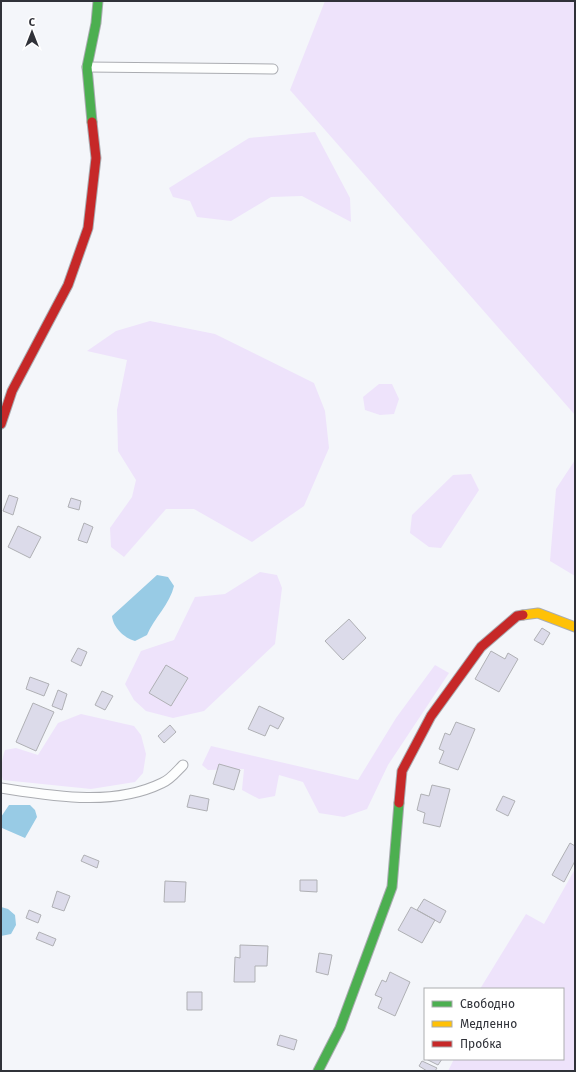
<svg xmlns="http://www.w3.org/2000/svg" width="576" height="1072" font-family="'Fira Sans',sans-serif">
  <rect width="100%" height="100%" fill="#f4f6fa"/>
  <path fill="#eee3fb" d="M325,1h250v414l-285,-325z
    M315,132l35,66 1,24 -49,-26 -31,1 -40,24 -34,-4 -7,-16 -17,-4 -4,-9 80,-50z
    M150,321l65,13 99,49 11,28 4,37 -25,58 -52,36 -58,-33h-28l-42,48 -13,-10 -1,-19 22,-31 4,-17 -18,-29 -1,-41 10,-50 -40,-9 29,-20z
    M379,384h13l7,15 -5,15 -14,1 -15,-5 -2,-13z
    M575,460v116l-25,-15 6,-72z
    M471,474l8,16 -38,58 -12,-1 -19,-14 2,-18 41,-40z
    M260,572l17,3 5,13 -7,56 -71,67 -31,7 -27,-7 -12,-11 -9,-16 16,-33 33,-11 21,-43 30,-3z
    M435,665l14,8 -61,92 -21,44 -23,8 -25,-4 -16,-31 -24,-7 -4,21 -16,3 -17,-9 2,-21 -36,1 -6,-5 9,-19 147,34 38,-62z
    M81,714l53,12 7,9 5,19 -3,19 -8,9 -44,7 -88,-9c-3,-8 -1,-22 2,-30l11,-2 22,7 20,-32z
    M575,869v202h-127l6,-12h109v-70h-83l46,-75 18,10z"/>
  <path fill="#98cbe5" d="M157,575l11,2 6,9c-4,18 -20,32 -27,49l-12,6c-11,-3 -22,-14 -23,-25z
    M9,805h21l5,5 2,7 -12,21 -23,-10 -1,-11z
    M1,907l7,2 7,6 1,10 -5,9 -10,2z"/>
  <path fill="#dcdbea" stroke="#afb0b4" d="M9,495l9,3 -5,17 -10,-4z
    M71,498l10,3 -2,9 -11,-3z
    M84,523l9,4 -6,16 -9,-3z
    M18,526l23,11 -11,21 -22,-11z
    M349,619l17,19 -23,22 -18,-19z
    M542,628l8,5 -7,12 -9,-5z
    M78,648l9,4 -6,14 -10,-5z
    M491,651l14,8 3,-6 10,6 -19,33 -24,-13z
    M166,665l22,13 -17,28 -22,-13z
    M30,677l19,7 -5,12 -18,-7z
    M58,690l9,4 -5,16 -10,-4z
    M102,691l11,5 -8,14 -10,-5z
    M33,703l21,9 -18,39 -20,-9z
    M259,706l25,12 -6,11 -8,-4 -5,11 -17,-7z
    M456,722l19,7 -17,41 -19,-7 5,-12 -5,-2 6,-16 5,2z
    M170,725l6,7 -12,11 -6,-7z
    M219,764l21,6 -6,20 -21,-6z
    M432,785l18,4 -10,38 -17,-4 2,-10 -8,-3 4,-16 8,2z
    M190,795l19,4 -2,12 -20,-4z
    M503,796l12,5 -7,15 -12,-6z
    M570,843l5,3v15l-11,21 -12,-7z
    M84,855l15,6 -2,7 -16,-7z
    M300,880h17v12l-17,-1z
    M165,881l21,1 -1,20h-21z
    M57,891l13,5 -6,15 -12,-4z
    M424,899l22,12 -6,12 -23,-13z
    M411,907l24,13 -13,23 -24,-13z
    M29,910l12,5 -3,8 -12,-5z
    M39,932l17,7 -3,7 -17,-7z
    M240,945l28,1 -1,20h-12v16h-21l1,-25 5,1z
    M319,953l13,2 -4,20 -12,-3z
    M390,972l20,10 -15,34 -17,-8 4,-10 -7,-3 7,-15 4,2z
    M187,992h15v18h-15z
    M280,1035l17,5 -3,10 -17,-5z
    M426,1059h16l-4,6z
    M422,1061l15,7 -2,3h-8l-8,-5z"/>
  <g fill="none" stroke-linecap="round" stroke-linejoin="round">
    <g stroke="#aaacb1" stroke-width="11">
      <path id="lane" d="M87,67l186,2
        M1,788c52,8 112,19 161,-5 8,-3 15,-12 21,-18"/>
    </g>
    <g stroke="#aaacb1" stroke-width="11">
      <path id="fast" d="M92,122l-5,-55 9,-44 2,-22
        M318,1071l22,-43 52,-141 7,-84"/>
    </g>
    <g stroke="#aaacb1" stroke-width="11">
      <path id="slow" d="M523,615l15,-2 37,14"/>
    </g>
    <g stroke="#aaacb1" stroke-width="11">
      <path id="jam" d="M1,424l11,-33 56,-106 20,-57 8,-70 -4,-36
        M399,803l3,-32 29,-55 50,-69 36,-31 6,-1"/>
    </g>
    <use href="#lane" stroke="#fdfefe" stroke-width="9"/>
    <use href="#fast" stroke="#4caf50" stroke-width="9"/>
    <use href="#slow" stroke="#ffc107" stroke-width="9"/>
    <use href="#jam" stroke="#c62828" stroke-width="9"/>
  </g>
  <rect width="576" height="1072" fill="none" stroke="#303239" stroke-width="4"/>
  <rect x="424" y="988" width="140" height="72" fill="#ffffff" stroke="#acadb0"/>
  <rect x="432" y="1001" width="20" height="6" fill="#4caf50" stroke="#acadb0"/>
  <text x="460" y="1008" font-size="12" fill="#303239">Свободно</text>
  <rect x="432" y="1021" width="20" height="6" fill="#ffc107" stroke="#acadb0"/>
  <text x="460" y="1028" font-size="12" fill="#303239">Медленно</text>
  <rect x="432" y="1041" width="20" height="6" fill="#c62828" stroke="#acadb0"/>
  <text x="460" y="1048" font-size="12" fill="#303239">Пробка</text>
  <g transform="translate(32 32)" stroke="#ffffff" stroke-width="3" paint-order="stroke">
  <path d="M0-3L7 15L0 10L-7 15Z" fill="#303239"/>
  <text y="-6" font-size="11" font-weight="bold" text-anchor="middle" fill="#303239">С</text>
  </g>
</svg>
